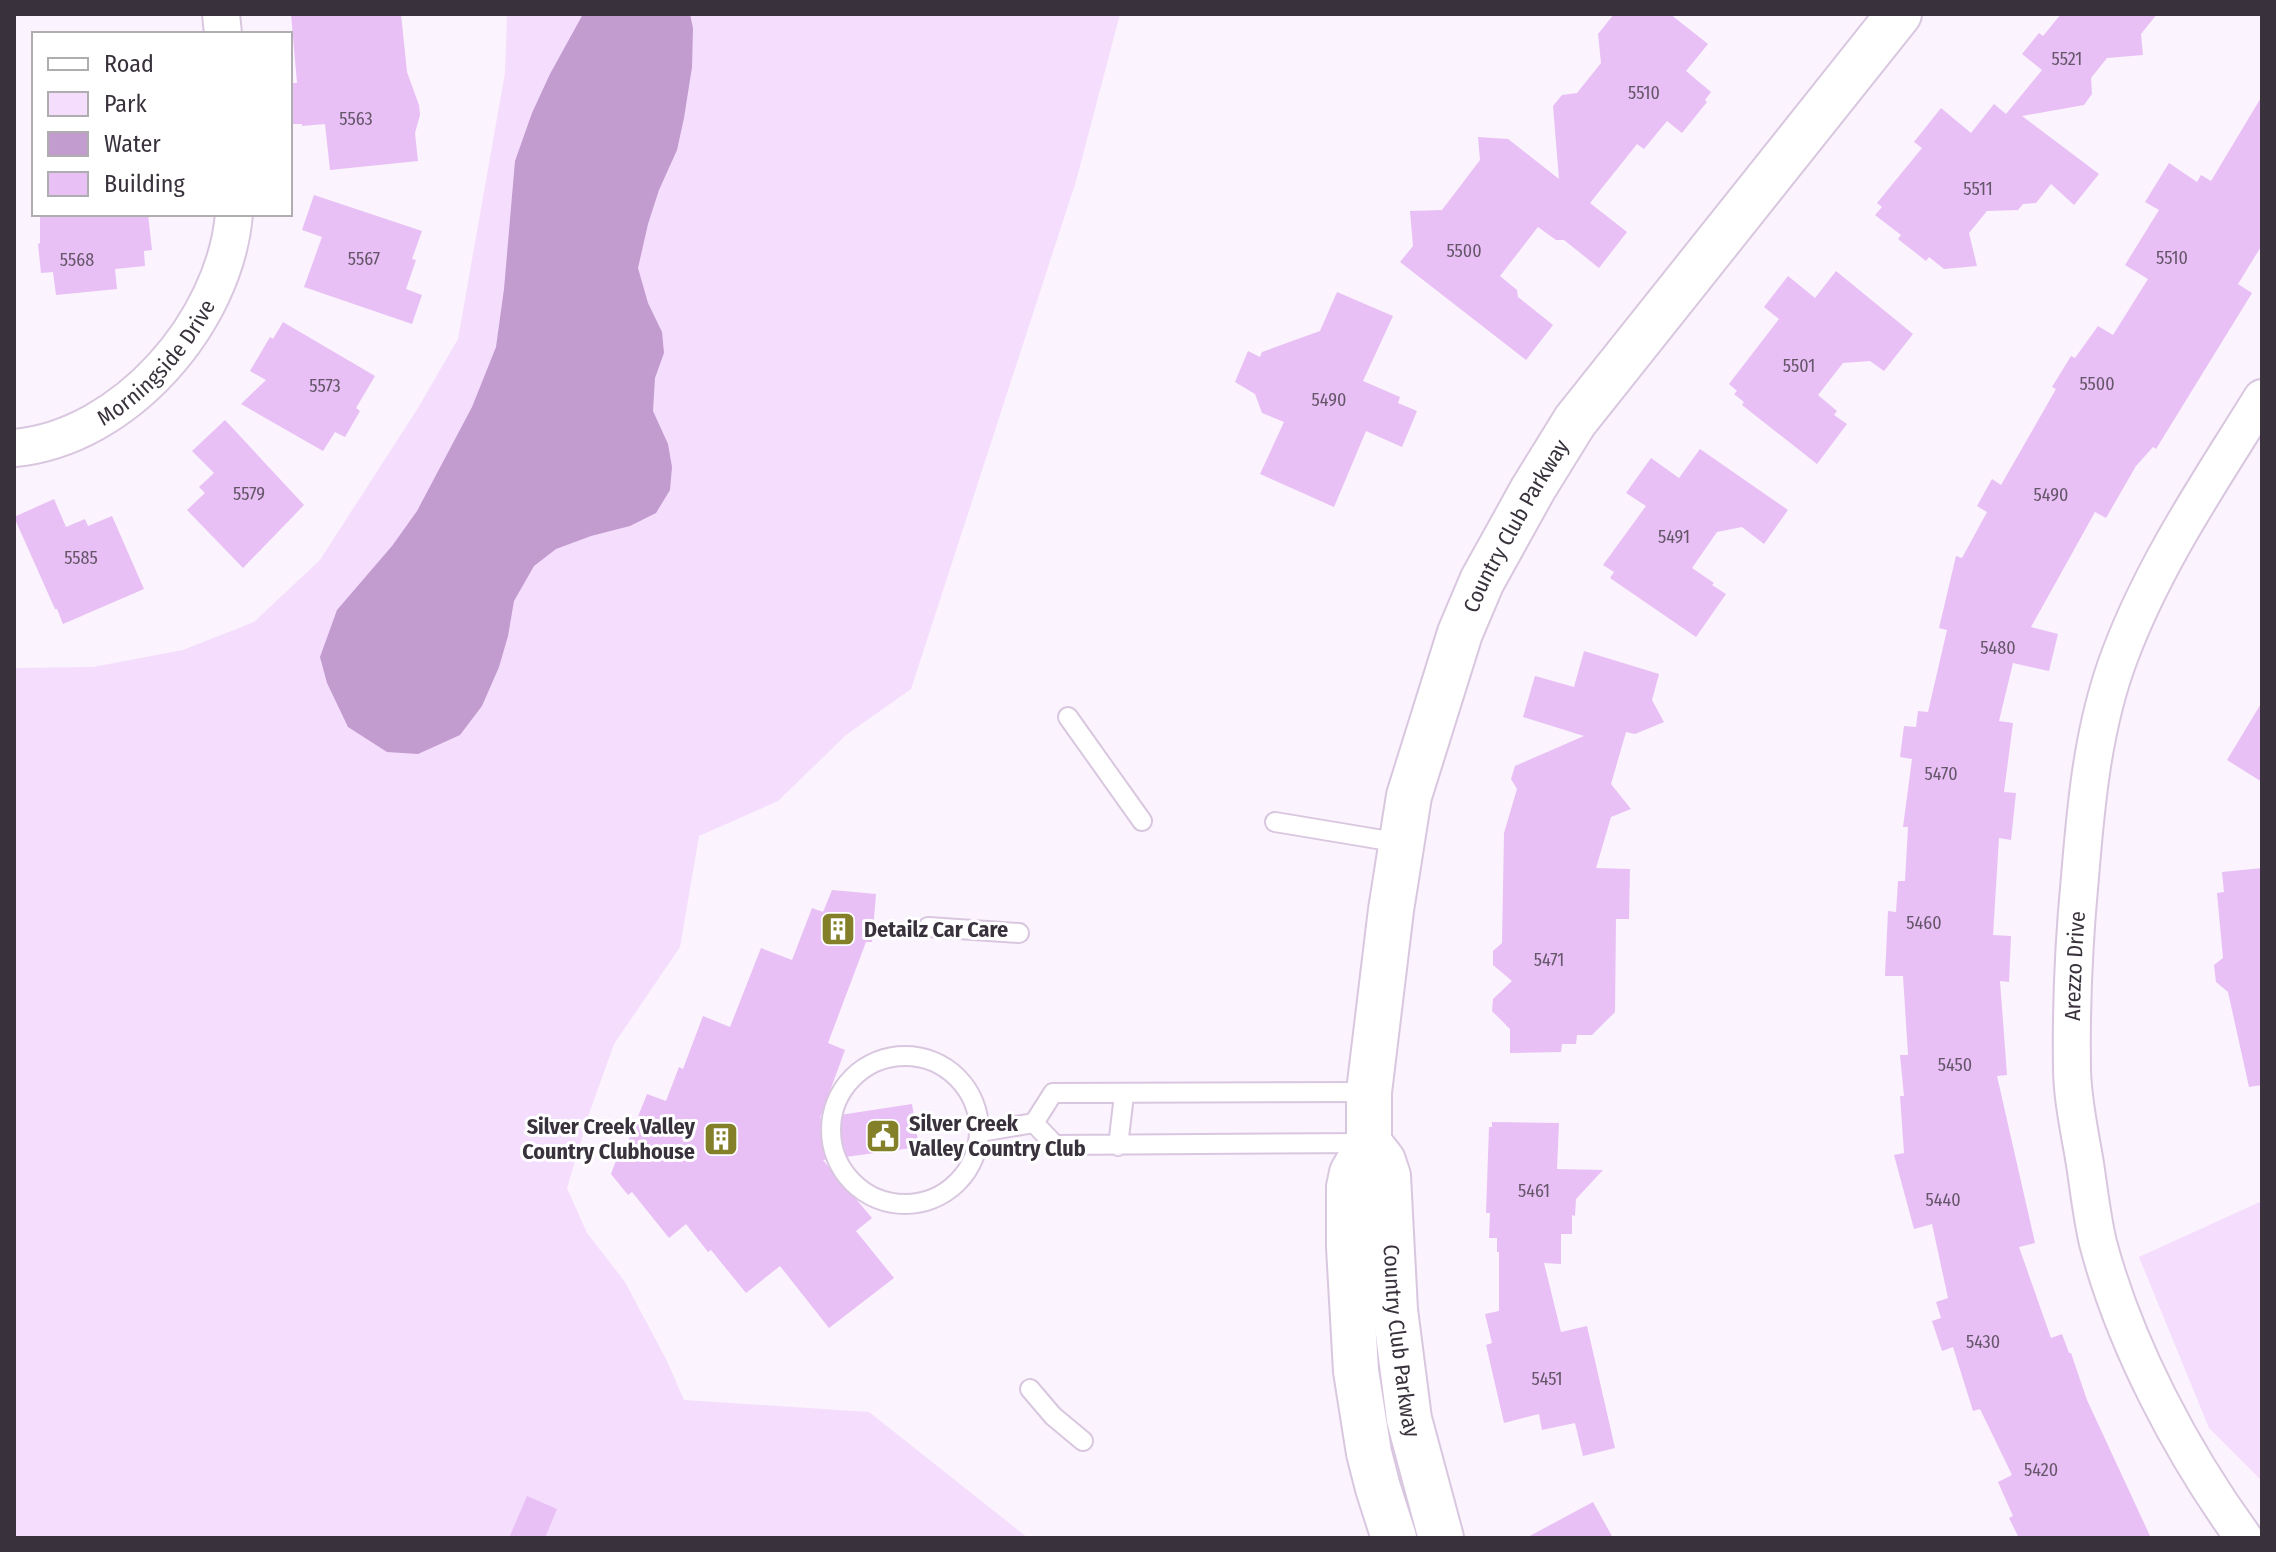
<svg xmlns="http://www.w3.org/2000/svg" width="2276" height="1552" font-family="'Fira Sans Condensed',sans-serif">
  <rect width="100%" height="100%" fill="#fbf3fd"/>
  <path fill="#f5ddfd" d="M507,14h613l-44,167 -165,508 -65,46 -68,66 -79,35 -19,111 -66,97 -24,67 -23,77 20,45 38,49 42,79 17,39 185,12 159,126h-1014v-870l79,-1 90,-17 71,-28 66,-62 98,-152 40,-69 47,-266z
    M2262,1201v280l-53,-53 -70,-171z"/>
  <path fill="#c29bcf" d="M583,14h107l3,14 -1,39 -8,51 -7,32 -18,40 -11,34 -10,44 10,35 14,29 2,21 -9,25 -2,33 15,33 4,23 -2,23 -14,23 -26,13 -39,10 -35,13 -22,17 -20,35 -6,35 -9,31 -17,39 -22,29 -42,19 -31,-2 -39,-25 -21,-44 -7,-26 17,-47 55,-64 25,-35 55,-104 24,-60 8,-58 11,-128 17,-48 18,-39z"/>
  <path fill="#e8c0f5" d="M291,14h110l6,58 12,33 1,10 -5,18 3,28 -88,9 -5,-46 -23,2v-2h-9l-3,-41h7z
    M1614,14h56l38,30 -22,27 25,21 -6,8 2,2 -25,31 -15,-12 -23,28 -7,-5 -47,59 37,29 -28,36 -35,-28h-8l-18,-13 -38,49 17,14 1,7 35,28 -27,35 -126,-98 13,-16 -3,-35 32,-1 38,-50 -2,-23 30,2 51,40 -6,-73 9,-11 15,-2 24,-30 -3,-29z
    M2061,14h96l-16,20 2,21 -36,3 -16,20 1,16 -8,11 -62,11 77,58 -25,31 -23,-21 -15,19 -13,1 -5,6 -31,1 -18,22 8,33 -33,3 -15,-12 -3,4 -28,-22 3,-4 -26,-20 7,-8 -5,-4 45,-55 -8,-6 27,-34 30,25 23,-29 12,10 36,-44 -20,-16 17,-21 4,3z
    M2262,96v149l-24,39 14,9 -96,156 -3,-2 -17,19 -30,52 -11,-6 -64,115 27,7 -9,37 -36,-8 -14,58 14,2 -9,69 12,1 -5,47 -12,-2 -6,97 18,1 -2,46 -9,-1 7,94 -10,1 38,167 -16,4 32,91 11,-4 7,19h2l16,47 64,138h-132l-10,-20 4,-2 -15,-34 14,-7 -32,-66 -7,2 -20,-64 -11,4 -10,-30 9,-3 -5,-16 12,-4 -16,-74 -18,5 -20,-74 10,-2 -4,-57h4l-4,-41h8l-5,-79h-18l3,-65 8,1 2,-31h7l3,-54h-5l9,-68 -12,-2 4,-31 12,1 2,-16 10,1 19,-82 -8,-2 17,-72 6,2 25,-46 -10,-6 15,-27 9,6 55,-96 -4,-2 19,-31 4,2 23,-32 15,9 35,-56 -23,-14 34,-55 -14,-8 24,-39 28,19 4,-7 10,6z
    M314,195l108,36 -10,28 4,1 -10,29 16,6 -10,29 -108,-37 18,-50 -20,-7z
    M40,214h108l4,36 -8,1 1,15 -30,3 2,20 -61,6 -3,-23 -12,1 -3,-29 2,-1z
    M1836,271l77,63 -29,37 -14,-10 -27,2 -25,32 19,16 -3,4 13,9 -30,40 -75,-59 2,-3 -10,-8 3,-3 -8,-7 50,-65 -15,-12 24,-31 27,22z
    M1337,292l56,24 -30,65 37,16 -2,6 19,8 -15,36 -36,-16 -32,76 -74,-33 24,-52 -22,-9 -7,-19 -20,-12 13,-31 12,6 2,-5 58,-21z
    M283,322l92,54 -19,32 4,3 -15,26 -10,-5 -12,19 -82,-47 25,-24 -16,-9 20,-34 3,2z
    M225,420l79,85 -61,63 -56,-58 18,-17 -6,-6 15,-14 -22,-22z
    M1700,449l88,61 -24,34 -22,-17 -25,5 -25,36 22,15 -2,2 14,9 -30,43 -86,-59 4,-6 -11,-7 43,-59 -20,-13 25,-35 28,20z
    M54,499l12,28 19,-8 3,7 24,-10 32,73 -81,35 -6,-15h-2l-41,-92z
    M1584,651l75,23 -7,26 12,22 -29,12 -9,-2 -15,52 20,25 -20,8 -15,51 34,1 -1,50h-13l-1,93 -23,23h-15l-1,9h-14l-1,8 -51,1v-24l-18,-18 1,-12 19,-18 -19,-16v-14l9,-8 2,-110 13,-44 -6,-10 4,-13 69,-30 -61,-19 12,-41 39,11z
    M2262,702v80l-35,-22z
    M2262,868v217l-13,2 -21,-95 -12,-10 -2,-17 9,-7 -6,-65 7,-1 -2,-20z
    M832,890l44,4 -4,48h-6l-38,101 17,7 -25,68 92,-14 7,43 -96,13 49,58 -16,13 38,47 -65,50 -49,-62 -34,27 -35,-43 -3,2 -22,-28 -17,14 -37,-46 -4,3 -17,-21 10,-27 4,2 22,-55 19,7 13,-34 4,2 20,-53 27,11 31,-79 31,12 20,-52 11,4z
    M1492,1122l67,1 -2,46 46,1 -27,29 -1,17 -3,-1v19h-11v30l-17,-1 17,69 26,-6 28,122 -32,8 -8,-33 -33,7 -3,-16 -35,9 -18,-78 6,-2 -7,-29 14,-3v-59h-2v-14h-8l1,-25h-4l3,-86h3z
    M527,1496l30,13 -12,29h-36z
    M1593,1502l20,36h-87z"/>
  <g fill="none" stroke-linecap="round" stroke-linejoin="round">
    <g stroke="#d9c7e0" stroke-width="22">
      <path id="lane" d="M1068,717l74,104
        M1275,822l126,21
        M928,927l91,6
        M831 1130a74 74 0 1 1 148 0a74 74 0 1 1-148 0Z
        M1034,1123l21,22 312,-2
        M980,1132l54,-9 19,-30 316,-1
        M1118,1146l6,-51
        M1030,1389l23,27 30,25"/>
    </g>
    <g stroke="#d9c7e0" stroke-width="40">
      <g id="street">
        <path d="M221,14l2,20"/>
        <path id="s1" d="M14,448c111,-10 211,-126 220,-234"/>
        <path id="s2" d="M2244,1538c-62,-85 -119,-193 -146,-295 -6,-25 -9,-53 -13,-79 -5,-31 -13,-65 -13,-97 -1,-63 2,-127 8,-190 6,-74 13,-151 40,-222 35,-93 90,-173 142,-257"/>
      </g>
    </g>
    <g stroke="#d9c7e0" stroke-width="48">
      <g id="secondary">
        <path id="s3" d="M1369,1143l14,18 5,15 7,134 14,109 32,119"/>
        <path id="s4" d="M1394,1538l-16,-50 -9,-35 -13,-82 -7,-124v-60l3,-14 17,-30v-51l22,-182 18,-114 51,-163 22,-52 51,-92 42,-68 324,-407"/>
      </g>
    </g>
    <use href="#lane" stroke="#fff" stroke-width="18"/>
    <use href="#street" stroke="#fff" stroke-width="36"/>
    <use href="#secondary" stroke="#fff" stroke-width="44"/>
  </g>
  <defs>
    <g id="building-square" transform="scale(1.8)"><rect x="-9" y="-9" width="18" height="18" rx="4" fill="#838029" stroke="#fff"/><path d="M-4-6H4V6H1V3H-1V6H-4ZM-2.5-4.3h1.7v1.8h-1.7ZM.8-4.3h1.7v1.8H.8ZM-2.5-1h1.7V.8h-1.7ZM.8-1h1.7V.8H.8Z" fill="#fff"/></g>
    <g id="civic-square" transform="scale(1.8)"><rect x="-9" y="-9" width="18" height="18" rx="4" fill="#838029" stroke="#fff"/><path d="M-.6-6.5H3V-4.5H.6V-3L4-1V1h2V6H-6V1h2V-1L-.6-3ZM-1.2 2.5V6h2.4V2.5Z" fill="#fff"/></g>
  </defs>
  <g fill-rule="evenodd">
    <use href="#building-square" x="838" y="929"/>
    <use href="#civic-square" x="883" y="1136"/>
    <use href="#building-square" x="721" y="1139"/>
  </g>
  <g text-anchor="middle" stroke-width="6" stroke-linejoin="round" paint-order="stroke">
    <g font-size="18" fill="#65566a">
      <text x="2067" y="65">5521</text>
      <text x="1644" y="99">5510</text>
      <text x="356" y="125">5563</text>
      <text x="1978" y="195">5511</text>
      <text x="1464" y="257">5500</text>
      <text x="2172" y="264">5510</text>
      <text x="364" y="265">5567</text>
      <text x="77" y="266">5568</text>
      <text x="1799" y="372">5501</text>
      <text x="2097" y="390">5500</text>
      <text x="325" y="392">5573</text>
      <text x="1329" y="406">5490</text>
      <text x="249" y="500">5579</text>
      <text x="2051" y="501">5490</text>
      <text x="1674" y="543">5491</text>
      <text x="81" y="564">5585</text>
      <text x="1998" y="654">5480</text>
      <text x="1941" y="780">5470</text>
      <text x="1924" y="929">5460</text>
      <text x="1549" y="966">5471</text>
      <text x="1955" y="1071">5450</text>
      <text x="1534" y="1197">5461</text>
      <text x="1943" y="1206">5440</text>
      <text x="1983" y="1348">5430</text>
      <text x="1547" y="1385">5451</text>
      <text x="2041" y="1476">5420</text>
    </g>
    <g font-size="22" fill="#39323c" stroke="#fff">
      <text dy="8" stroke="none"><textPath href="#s1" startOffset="172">Morningside Drive</textPath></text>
      <text dy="8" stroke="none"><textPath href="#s4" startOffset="1046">Country Club Parkway</textPath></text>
      <text dy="8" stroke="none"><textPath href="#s2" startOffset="610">Arezzo Drive</textPath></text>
      <text dy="8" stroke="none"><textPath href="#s3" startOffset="204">Country Club Parkway</textPath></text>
    </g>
    <g font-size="22" font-weight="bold" fill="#39323c" stroke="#fff" text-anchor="start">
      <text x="864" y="937">Detailz Car Care</text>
      <text x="909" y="1131">Silver Creek<tspan x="909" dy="25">Valley Country Club</tspan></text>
      <text x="695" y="1134" text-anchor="end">Silver Creek Valley<tspan x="695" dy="25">Country Clubhouse</tspan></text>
    </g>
  </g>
  <rect width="2276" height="1552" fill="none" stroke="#39323c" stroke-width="32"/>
  <rect x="32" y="32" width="260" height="184" fill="#ffffff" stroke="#b0adb1" stroke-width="2"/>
  <rect x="48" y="58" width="40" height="12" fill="#ffffff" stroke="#b0adb1" stroke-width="2"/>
  <text x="104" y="72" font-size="24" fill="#39323c">Road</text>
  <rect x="48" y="92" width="40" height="24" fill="#f5ddfd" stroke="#b0adb1" stroke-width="2"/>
  <text x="104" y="112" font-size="24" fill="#39323c">Park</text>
  <rect x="48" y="132" width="40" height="24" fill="#c29bcf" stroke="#b0adb1" stroke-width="2"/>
  <text x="104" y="152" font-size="24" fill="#39323c">Water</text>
  <rect x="48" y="172" width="40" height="24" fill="#e8c0f5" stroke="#b0adb1" stroke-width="2"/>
  <text x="104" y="192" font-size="24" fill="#39323c">Building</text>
</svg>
